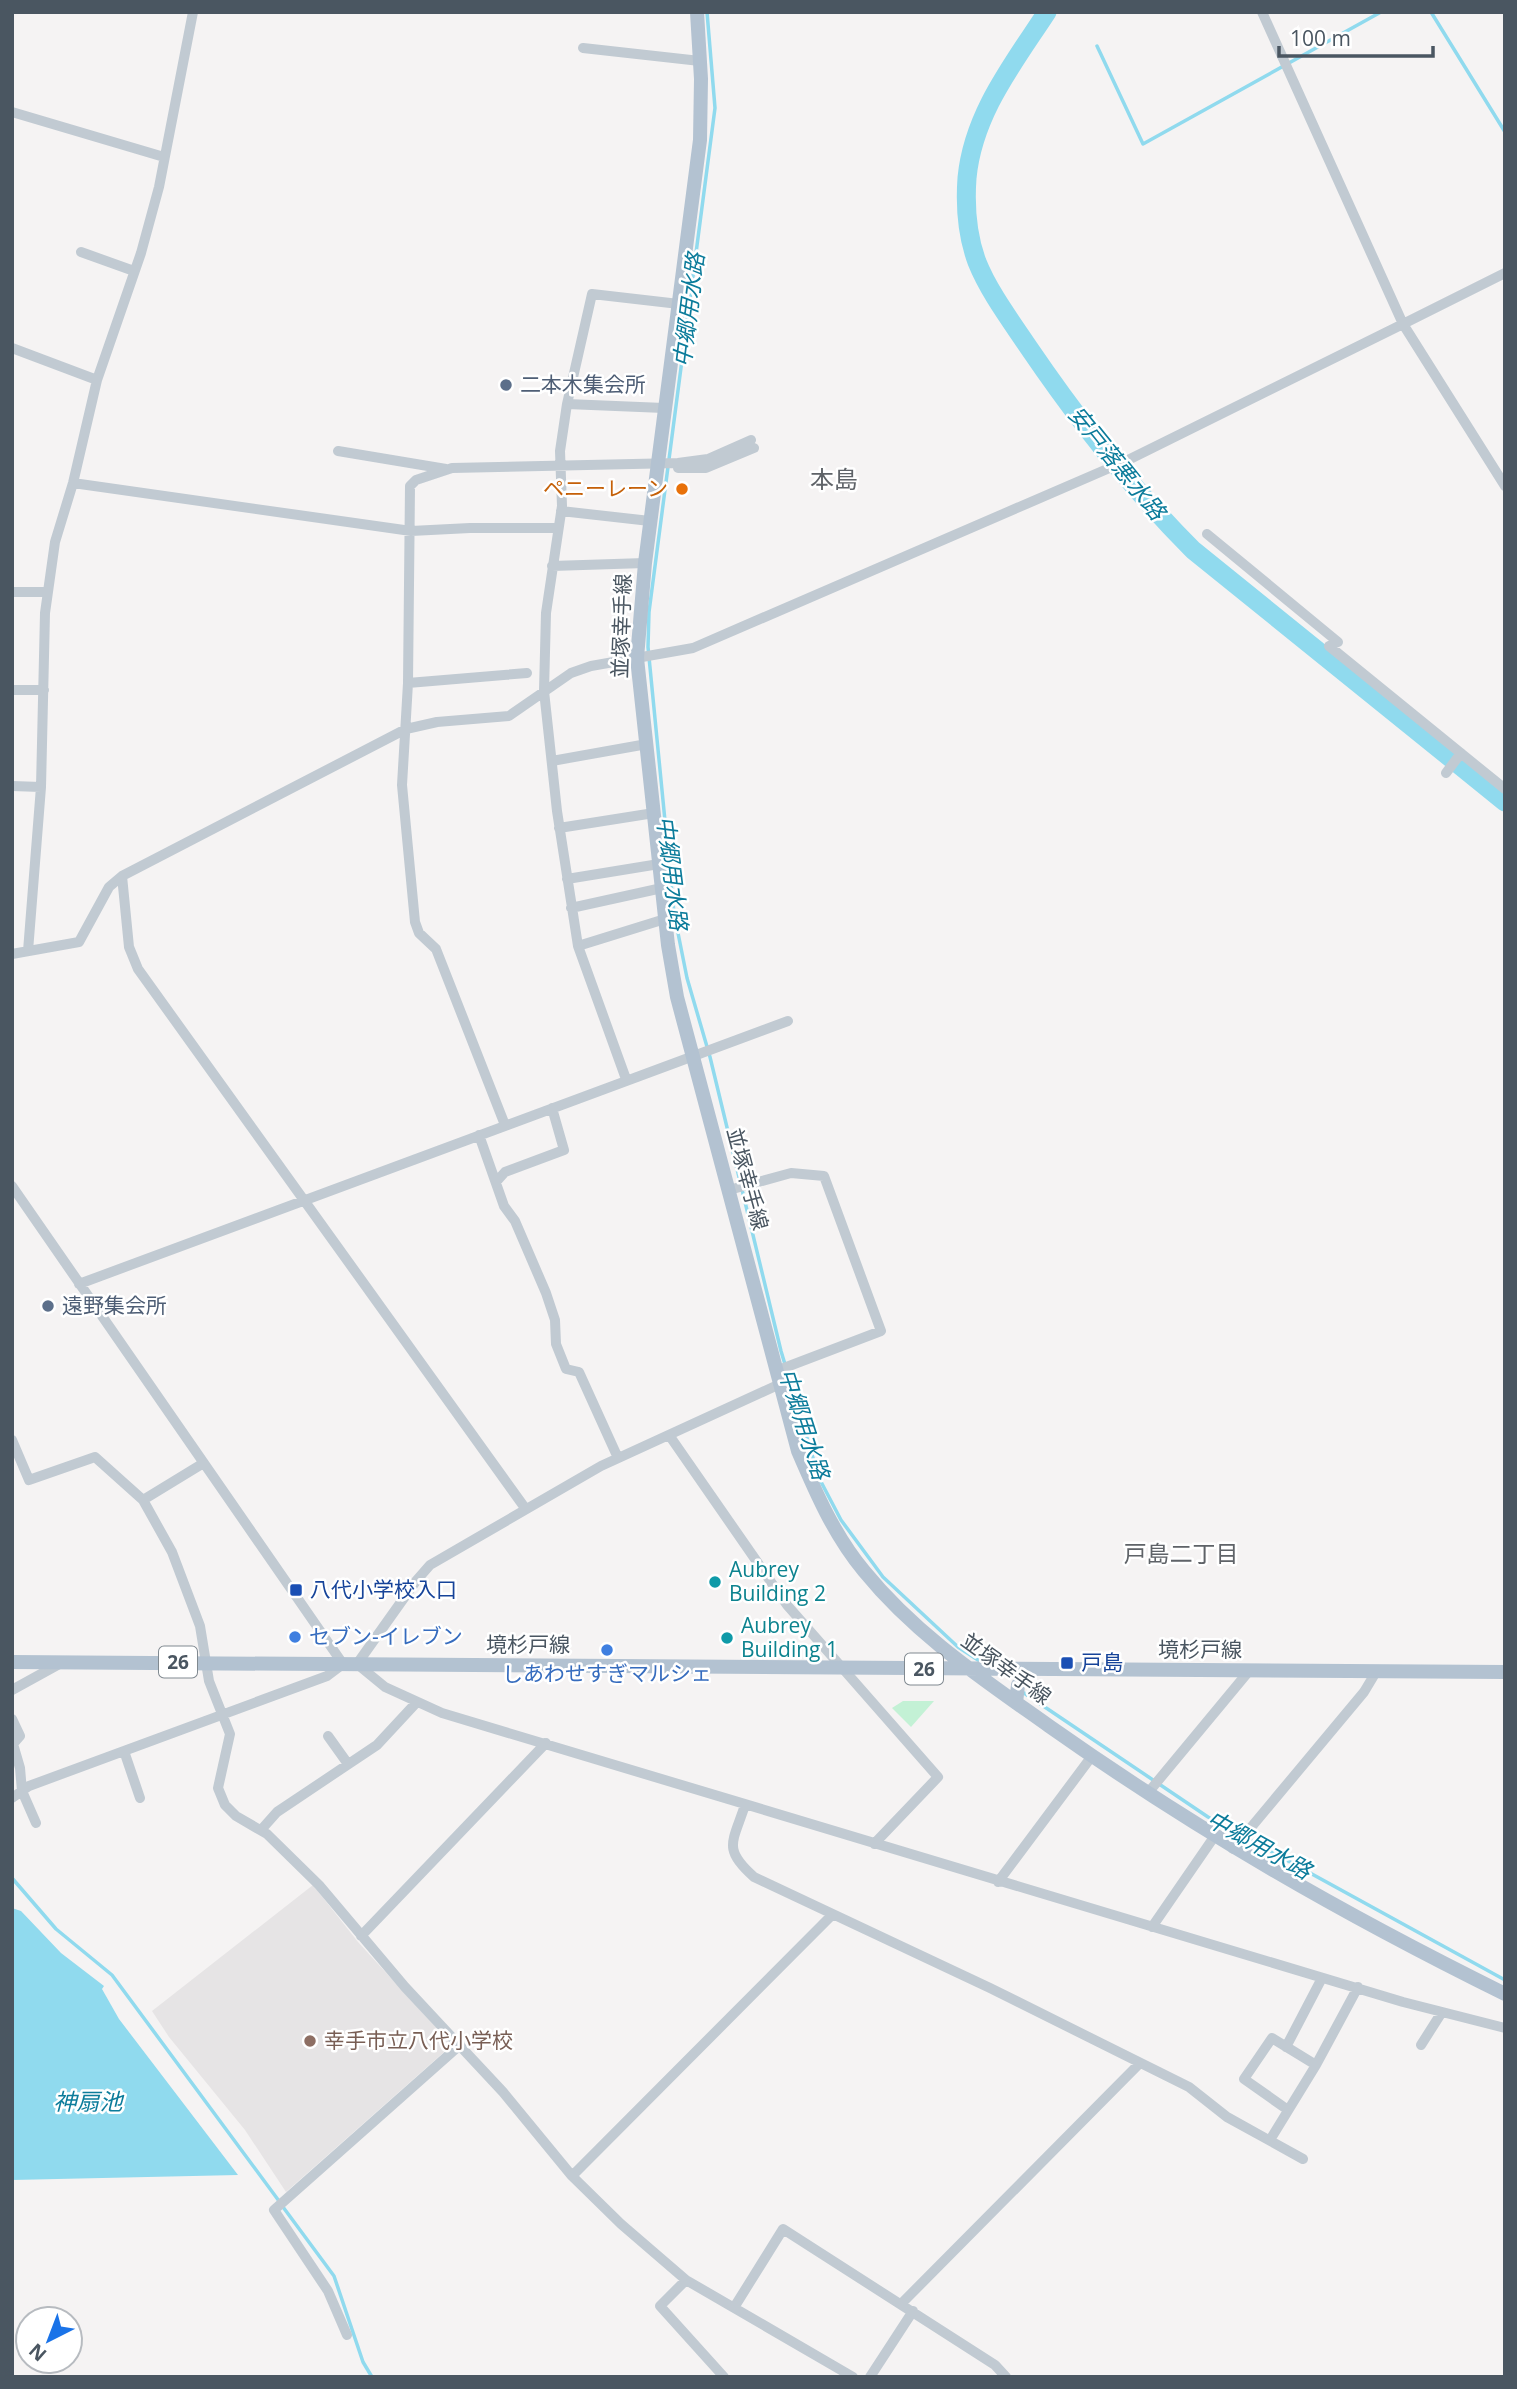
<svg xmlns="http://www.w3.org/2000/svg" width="1517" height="2389" font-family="'Open Sans','Noto Sans JP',sans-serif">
  <rect width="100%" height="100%" fill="#f5f3f3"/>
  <path fill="#e6e4e5" d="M313,1885l45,57 94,103 -166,147 -41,-62 -76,-93 -17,-26z"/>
  <path fill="#c3f1d5" d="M903,1701h31l-23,26 -19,-19z"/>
  <path fill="#90daee" d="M12,1908l9,3 40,42 43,33 -2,3 17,30 119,156 -226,5z"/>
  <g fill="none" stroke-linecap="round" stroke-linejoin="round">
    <path stroke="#90daee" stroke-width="3.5" d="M707,12l8,96 -66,504 -1,35 26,266 13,65 23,79 71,294 38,127 22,42 42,57 75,70 20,13
      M1431,12l74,120
      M1097,46l46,98 238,-132
      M1024,1693l184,124 297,163
      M12,1878l44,51 56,46 167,226
      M283,2207l51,69 29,86 9,15"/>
    <path stroke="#90daee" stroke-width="19" d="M1047,12c-34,52 -74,102 -80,166 -2,28 0,57 10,84 12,30 34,59 52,86 49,72 102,140 164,202l312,252"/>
    <path stroke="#c1cad2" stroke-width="10" d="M583,48l117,13
      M12,112l152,45
      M81,252l53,19
      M1505,273l-102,51 102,162
      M12,348l85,32
      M567,404l97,4
      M338,451l108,18
      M678,468h28l48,-20
      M73,483l338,48 59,-3h88
      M561,511l89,10
      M1207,534l131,108 -9,4 176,143
      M552,566l93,-3
      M12,592h35
      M408,683l119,-10
      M12,690h32
      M552,761l95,-17
      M1446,773l15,-20
      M12,786l29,1
      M559,828l95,-15
      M122,876l7,71 9,22 387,539
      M567,879l92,-15
      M571,908l91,-20
      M578,946l87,-27
      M28,951l13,-164 4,-174 10,-71 18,-59 24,-103 44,-127 18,-66 34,-175
      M12,954l67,-12 30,-55 13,-11 284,-147 31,-7 72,-6 62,-43 20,-7 102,-18 435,-188 275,-136 -141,-312
      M626,1079l-48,-133 -21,-135 -13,-120 2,-78 16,-107 -2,-55 7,-47 25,-110 87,10
      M505,1125l-69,-176 -17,-16 -4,-11 -13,-137 6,-102 2,-197 6,-6 36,-12 226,-5 30,-4 43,-19
      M479,1135l25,71 11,15 31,72 9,27 1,24 10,25 13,3 39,86
      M496,1182l9,-10 59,-22 -12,-42
      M12,1186l331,478 -16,12 -298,110 -17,12
      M729,1190l62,-17 33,3 57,155 -105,40
      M79,1284l709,-263
      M780,1384l-179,82 -171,99 -14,16 -59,83 28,23 57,26 961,289 102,26
      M669,1435l118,170 151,172 -64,67
      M12,1440l17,40 66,-23 48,43 29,52 28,74 9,55 21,53 -12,54 7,17 11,11 31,18 52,51 86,102 98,105 69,84 49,48 65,56 167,97
      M143,1500l59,-36
      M12,1690l49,-27
      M12,1719l8,17 -7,8 7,24 2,23 14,32
      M328,1736l20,28
      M124,1751l16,47
      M1147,1794l102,-123
      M745,1805c-12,37 -23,44 9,72l236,111 199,99 38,30 76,42
      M261,1830l16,-18 100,-67 39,-42
      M1233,1849l131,-157 12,-20
      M998,1882l94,-126
      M1152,1927l62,-90
      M361,1936l185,-193
      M1421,2045l21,-33
      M1286,2047l36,-69
      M1288,2110l-44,-31 28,-41 44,27
      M1270,2140l46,-75 42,-78
      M572,2176l260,-261
      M686,2280l-26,26 64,71
      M902,2303l237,-239
      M735,2306l48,-77 212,136 11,12
      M347,2335l-19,-44 -54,-81 186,-165
      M870,2377l43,-66"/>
    <path stroke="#b3c2d1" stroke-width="14" d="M697,12l4,67 -1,61 -55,423 -8,95 31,287 9,52 121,454c18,42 36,84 66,120 52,64 119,108 185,155 149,105 294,188 456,268
      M12,1662l1493,10
      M1016,1703l2,-18 13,-16"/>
  </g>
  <g fill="#5c6f8a" stroke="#fff" stroke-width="2.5">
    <circle cx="506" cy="385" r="7"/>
    <circle cx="48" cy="1306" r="7"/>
  </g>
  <circle fill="#e8710a" stroke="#fff" stroke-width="2.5" cx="682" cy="489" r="7"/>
  <g fill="#0f9aa8" stroke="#fff" stroke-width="2.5">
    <circle cx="715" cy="1582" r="7"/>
    <circle cx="727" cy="1638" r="7"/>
  </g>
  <g fill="#1a4fb4" stroke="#fff" stroke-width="2.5">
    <rect x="289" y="1583" width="14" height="14" rx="3.5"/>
    <rect x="1060" y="1656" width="14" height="14" rx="3.5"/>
  </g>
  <g fill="#3f7fe0" stroke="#fff" stroke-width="2.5">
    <circle cx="295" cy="1637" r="7"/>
    <circle cx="607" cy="1650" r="7"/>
  </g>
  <circle fill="#8d6e63" stroke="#fff" stroke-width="2.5" cx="310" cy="2041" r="7"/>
  <g text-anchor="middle" stroke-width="5" stroke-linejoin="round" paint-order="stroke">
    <g fill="#fff" stroke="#808990" stroke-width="2">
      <rect x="159" y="1646.5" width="38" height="31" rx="5"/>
      <rect x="905" y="1653.5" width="38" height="31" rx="5"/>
    </g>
    <g font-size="19" font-weight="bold" fill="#4a5661">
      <text x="178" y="1669">26</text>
      <text x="924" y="1676">26</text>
    </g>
    <g font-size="21" fill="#4e5e75" stroke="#fff" text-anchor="start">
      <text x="520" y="392">二本木集会所</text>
      <text x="62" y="1313">遠野集会所</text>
    </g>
    <g font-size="21" fill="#c56008" stroke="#fff" text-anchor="end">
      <text x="668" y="496">ペニーレーン</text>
    </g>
    <g font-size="21" fill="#4a5661" stroke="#fff">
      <text transform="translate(622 626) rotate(-88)" y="7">並塚幸手線</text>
      <text transform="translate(747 1179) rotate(75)" y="7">並塚幸手線</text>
      <text x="528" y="1652">境杉戸線</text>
      <text x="1200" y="1657">境杉戸線</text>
      <text transform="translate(1006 1669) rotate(36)" y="7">並塚幸手線</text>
    </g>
    <g font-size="21" fill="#0d838f" stroke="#fff" text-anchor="start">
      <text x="729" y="1577">Aubrey<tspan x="729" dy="24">Building 2</tspan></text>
      <text x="741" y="1633">Aubrey<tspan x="741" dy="24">Building 1</tspan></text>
    </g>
    <g font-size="21" fill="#164399" stroke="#fff" text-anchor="start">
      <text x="310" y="1597">八代小学校入口</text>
      <text x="1081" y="1670">戸島</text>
    </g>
    <g font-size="21" fill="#366cbe" stroke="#fff" text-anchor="start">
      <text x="309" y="1644">セブン-イレブン</text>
      <text x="607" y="1681" text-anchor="middle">しあわせすぎマルシェ</text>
    </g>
    <g font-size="21" fill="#785e54" stroke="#fff" text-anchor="start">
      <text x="324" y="2048">幸手市立八代小学校</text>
    </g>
    <g font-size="23" font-style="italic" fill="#0c7c9b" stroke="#fff">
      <text transform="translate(689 310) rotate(-83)" y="8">中郷用水路</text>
      <text transform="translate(1117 463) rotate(51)" y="8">安戸落悪水路</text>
      <text transform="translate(672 873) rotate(83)" y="8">中郷用水路</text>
      <text transform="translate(804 1424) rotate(72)" y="8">中郷用水路</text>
      <text transform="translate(1259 1845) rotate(29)" y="8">中郷用水路</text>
      <text x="88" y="2110">神扇池</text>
    </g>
    <g font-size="23" fill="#5f6368" stroke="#fff">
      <text x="1181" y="1562">戸島二丁目</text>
    </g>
    <g font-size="24" fill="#5f6368" stroke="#fff">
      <text x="834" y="488">本島</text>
    </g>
  </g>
  <rect width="1517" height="2389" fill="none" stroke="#4a5661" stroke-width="28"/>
  <g transform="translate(49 2340) rotate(222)"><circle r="33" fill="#ffffff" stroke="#b7bbc0" stroke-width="2"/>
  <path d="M0-5L12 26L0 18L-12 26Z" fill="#1a73e8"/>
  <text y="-10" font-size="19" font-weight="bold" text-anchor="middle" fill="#4a5661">N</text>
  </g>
  <path d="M1279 46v10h154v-10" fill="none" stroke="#4a5661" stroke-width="3.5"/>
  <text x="1290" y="46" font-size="21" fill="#4a5661" stroke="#ffffff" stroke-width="5" paint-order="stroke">100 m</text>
</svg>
